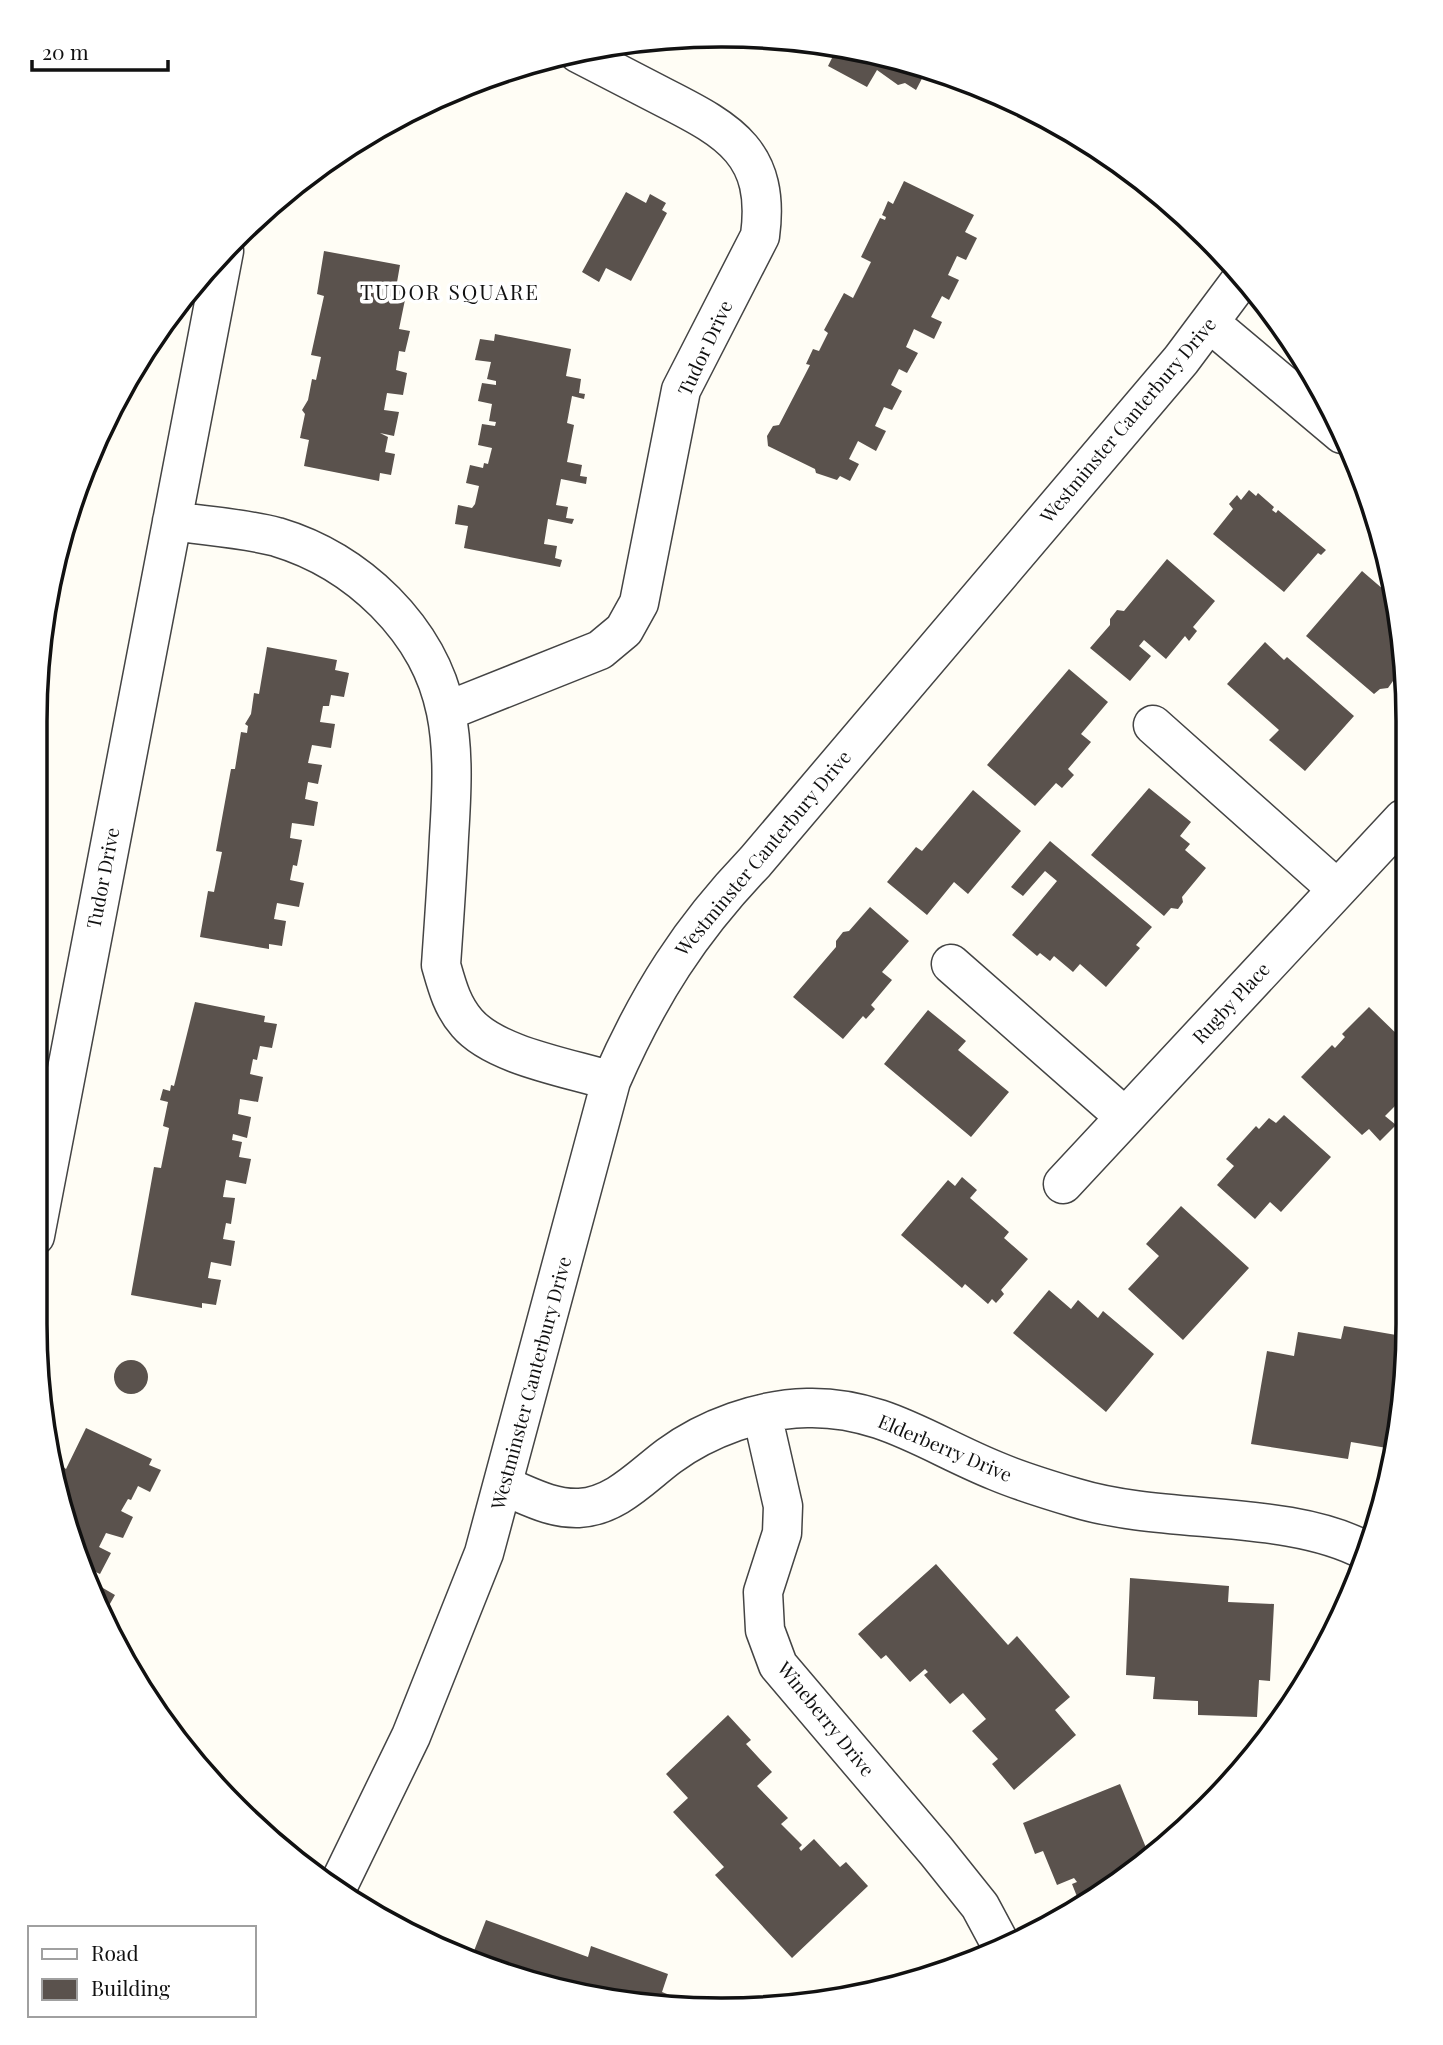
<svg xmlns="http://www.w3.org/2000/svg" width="1443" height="2045" font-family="'Playfair Display',serif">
  <rect width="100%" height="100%" fill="#fffdf5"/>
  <path fill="#5a524d" d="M817,45l83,14 27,10 -11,21 -11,-7 -7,2 -21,-15 -10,17 -39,-21 6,-12z
    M381,126l-10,19 -11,-5 19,-13z
    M904,181l70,34 -9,17 12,6 -11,22 -9,-4 -9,19 11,5 -10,20 -7,-4 -11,21 11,5 -8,17 -20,-10 -8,18 12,6 -11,20 -8,-4 -8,16 11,6 -10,19 -8,-3 -9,19 11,5 -10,20 -18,-10 -9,18 10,5 -9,17 -10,-5 -3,4 -21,-7 -1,-4 -47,-23 -1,-10 6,-10 6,-1 29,-56 2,-4 -4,-1 7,-15 6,2 9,-18 -4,-3 20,-37 9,5 18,-36 -10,-5 19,-39 5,2 1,-3 -4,-2 6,-14 5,3z
    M626,192l20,11 4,-9 16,9 -4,7 5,3 -36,68 -25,-13 -7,14 -17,-10z
    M324,251l76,14 -4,23 11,2 -8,39 11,2 -5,21 -6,-1 -3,19 11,3 -4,22 -16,-2 -3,17 15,2 -5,24 -14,-3 8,4 -3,15 10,2 -4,21 -11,-2 -1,8 -75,-15 5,-26 -9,-2 5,-24 -3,-4 6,-10 4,-21 4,1 5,-23 -10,-2 13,-59 -7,-2z
    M495,334l76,15 -5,27 15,3 -2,14 6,1 -1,5 -12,-3 -5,27 7,2 -7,37 15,3 -2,11 7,1 -1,7 -25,-5 -5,26 12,2 -2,11 8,1 -2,5 -24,-5 -4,25 13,2 -2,12 7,2 -2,7 -96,-19 4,-22 -13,-2 3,-19 14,3 3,-4 4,-18 -13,-3 4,-18 13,3 1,-5 4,1 4,-16 -14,-3 4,-21 13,2 1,-4 -7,-1 3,-17 -14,-3 4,-18 14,2v-4l-9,-2 4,-17 -16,-2 5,-21 14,2z
    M1249,490l7,6 2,-3 16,14 -2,3 4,3 2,-3 48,40 -5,5 -3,-2 -34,39 -71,-58 20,-25 -4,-5 8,-9 4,5z
    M1167,559l48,42 -22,26 4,4 -8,10 -4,-5 -19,23 -22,-19 -5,6 12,10 -21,25 -40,-33 20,-23v-6l7,-9 7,1z
    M1362,571l29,25 11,35v31l-9,11v8l-5,7 -8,1 -6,5 -68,-58z
    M47,605l10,2 -10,45 -5,-1z
    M1265,642l19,18 3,-3 67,59 -49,55 -36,-31 10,-10 -52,-46z
    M267,647l70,13 -2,10 14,3 -5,24 -13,-2 -2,11h-6l-3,16 15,2 -4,24 -19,-3 -4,18 14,2 -4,19 -10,-2 -3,17 13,3 -4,24 -22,-3 -2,15 12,2 -5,26 -4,-1 -3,15 14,3 -5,24 -22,-4 -3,16 12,2 -4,25 -13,-2v5l-69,-12 8,-46 6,1 8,-40 -6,-1 15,-82h4l6,-37 6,1 1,-7 -3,-2 6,-10 3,-21 5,1z
    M1069,669l39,33 -27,32 10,8 -23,27 6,6 -12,13 -6,-5 -21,23 -48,-41z
    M1149,788l42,34 -11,14 10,8 -5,6 21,18 -24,29 1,5 -5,7 -7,-1 -7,8 -73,-61z
    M973,790l48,41 -53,63 -14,-12 -27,33 -40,-33 29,-35 6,4z
    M1050,841l102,86 -16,18 4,3 -34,39 -26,-23 -7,8 -19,-16 -4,5 -10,-8 -3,3 -25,-21 45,-54 -12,-10 -22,25 -12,-9z
    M870,907l39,34 -27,31 10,8 -21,25 4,4 -9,10 -3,-3 -20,23 -50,-42 43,-50v-6l7,-9 6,-1z
    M195,1002l70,14 -1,6 13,2 -5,24 -12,-2 -3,14 -4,-1 -3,15 13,3 -5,25 -18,-3 -2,15 13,3 -4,21 -14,-4 -1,6 10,2 -3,15 12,2 -5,25 -20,-4 -3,17 12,1 -4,26 -5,-1 -3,16 12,2 -4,25 -20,-4 -3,16 13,2 -5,25 -14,-2v5l-71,-13 23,-128 7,1 8,-40 -6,-2 5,-24 -8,-2 3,-11 7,2 1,-6 3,1z
    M1369,1007l36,35v46l-7,7 4,4 -17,17 11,9 -16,16 -11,-12 -7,6 -61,-58 31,-32 3,3 10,-11 -3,-3z
    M928,1010l38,31 -8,9 51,42 -38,45 -87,-73z
    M1284,1115l47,42 -50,55 -11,-10 -15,17 -38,-34 17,-19 -8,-7 30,-33 3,3 10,-11 7,5z
    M962,1177l15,13 -7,8 39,34 -5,6 24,21 -27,31 3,4 -8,9 -4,-4 -4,5 -23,-20 -3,4 -61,-53 47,-55 7,6z
    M1181,1206l68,62 -66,72 -55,-51 31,-33 -13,-12z
    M1049,1290l22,19 7,-9 20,18 5,-7 51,43 -48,58 -93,-79z
    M1344,1326l58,10 -6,36 10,2 -13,75 -42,-7 -3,17 -97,-15 16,-93 27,5 4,-24 43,7z
    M114 1377a17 17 0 1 1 34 0a17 17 0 1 1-34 0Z
    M86,1428l66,31 -3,6 12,5 -11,22 -12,-6 -7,14 -3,-1 -7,12 12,6 -10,21 -17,-5 -7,14 12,6 -11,21 -11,-5 -30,-67 -4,-24 7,-12 4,3z
    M936,1564l72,81 9,-9 53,61 -15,13 21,25 -62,55 -22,-26 6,-5 -26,-28 14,-12 -23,-26 -13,11 -26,-29 4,-3 -3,-3 -15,13 -24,-27 -5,4 -23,-25z
    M1130,1578l99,8 -1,16 46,2 -4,77 -11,-1 -2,37 -59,-2v-14l-45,-2 2,-22 -29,-2z
    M96,1584l19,11 -8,14z
    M728,1715l23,25 -5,4 26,28 -15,14 31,32 -7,6 21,21 -3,3 2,3 13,-12 26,28 6,-5 22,24 -76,72 -77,-83 9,-8 -51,-55 15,-14 -22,-24z
    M1120,1784l29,71 -71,44 -6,-15 5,-2 -3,-4 -17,7 -14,-34 -8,3 -12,-31z
    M486,1920l102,37 3,-11 77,28 -6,18 31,12h-62l-159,-48z"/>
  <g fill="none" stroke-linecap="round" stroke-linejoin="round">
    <g stroke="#444" stroke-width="41">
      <path id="minor" d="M1210,323l132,111
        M172,521c34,5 71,7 105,16 40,12 78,35 108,65 71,72 70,141 64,235 -2,43 -5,85 -8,128 6,21 11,41 26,58 28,33 103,45 144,58
        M447,711l153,-61 24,-20 15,-27 42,-213 79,-154c11,-82 -30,-105 -95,-138 -29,-15 -58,-30 -87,-45
        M1153,725l184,164
        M951,964l174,153
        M1063,1184l340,-365
        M35,1236l189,-985
        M762,1414l21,92 -1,27 -19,59 2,38 13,35 158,186 44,55 22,41
        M504,1486c25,10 47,23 75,22 37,-2 63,-32 90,-52 38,-28 91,-47 138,-48 74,-2 124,37 189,63 26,11 53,19 80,27 89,27 211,11 290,53
        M338,1886l73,-150 73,-183 127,-472c38,-87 79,-151 144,-219l426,-502 62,-83"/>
    </g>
    <use href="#minor" stroke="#fff" stroke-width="38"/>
  </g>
  <g text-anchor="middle" stroke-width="7" stroke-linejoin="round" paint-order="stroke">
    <g font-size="19" fill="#111" stroke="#fff">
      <text transform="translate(705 348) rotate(-65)" y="7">Tudor Drive</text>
      <text transform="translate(1128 420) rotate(-50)" y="7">Westminster Canterbury Drive</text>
      <text transform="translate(763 853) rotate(-50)" y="7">Westminster Canterbury Drive</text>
      <text transform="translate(103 878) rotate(-79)" y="7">Tudor Drive</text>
      <text transform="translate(1231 1003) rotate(-47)" y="7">Rugby Place</text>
      <text transform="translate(531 1383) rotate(-75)" y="7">Westminster Canterbury Drive</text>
      <text transform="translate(945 1448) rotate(23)" y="7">Elderberry Drive</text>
      <text transform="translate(826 1719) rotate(51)" y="7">Wineberry Drive</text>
    </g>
    <g font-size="21" letter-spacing="2" fill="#111" stroke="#fff">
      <text x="450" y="300">TUDOR SQUARE</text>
    </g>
  </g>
  <path d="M0 0H1443V2045H0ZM721 47H722A674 674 0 0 1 1396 721V1324A674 674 0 0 1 722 1998H721A674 674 0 0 1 47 1324V721A674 674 0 0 1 721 47Z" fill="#fff" fill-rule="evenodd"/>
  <path fill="none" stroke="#111" stroke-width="3.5" d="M721 47H722A674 674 0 0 1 1396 721V1324A674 674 0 0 1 722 1998H721A674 674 0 0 1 47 1324V721A674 674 0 0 1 721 47Z"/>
  <rect x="28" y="1926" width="228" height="91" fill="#ffffff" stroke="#a0a0a0" stroke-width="2"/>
  <rect x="42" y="1949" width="35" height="10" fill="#ffffff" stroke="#a0a0a0" stroke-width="2"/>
  <text x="91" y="1961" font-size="21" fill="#111111">Road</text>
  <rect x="42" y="1979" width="35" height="21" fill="#5a524d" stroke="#a0a0a0" stroke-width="2"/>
  <text x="91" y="1996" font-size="21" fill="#111111">Building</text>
  <path d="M32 60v10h136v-10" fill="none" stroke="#111111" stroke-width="3.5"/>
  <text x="42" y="60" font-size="21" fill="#111111" stroke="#ffffff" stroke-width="5" paint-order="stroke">20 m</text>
</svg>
